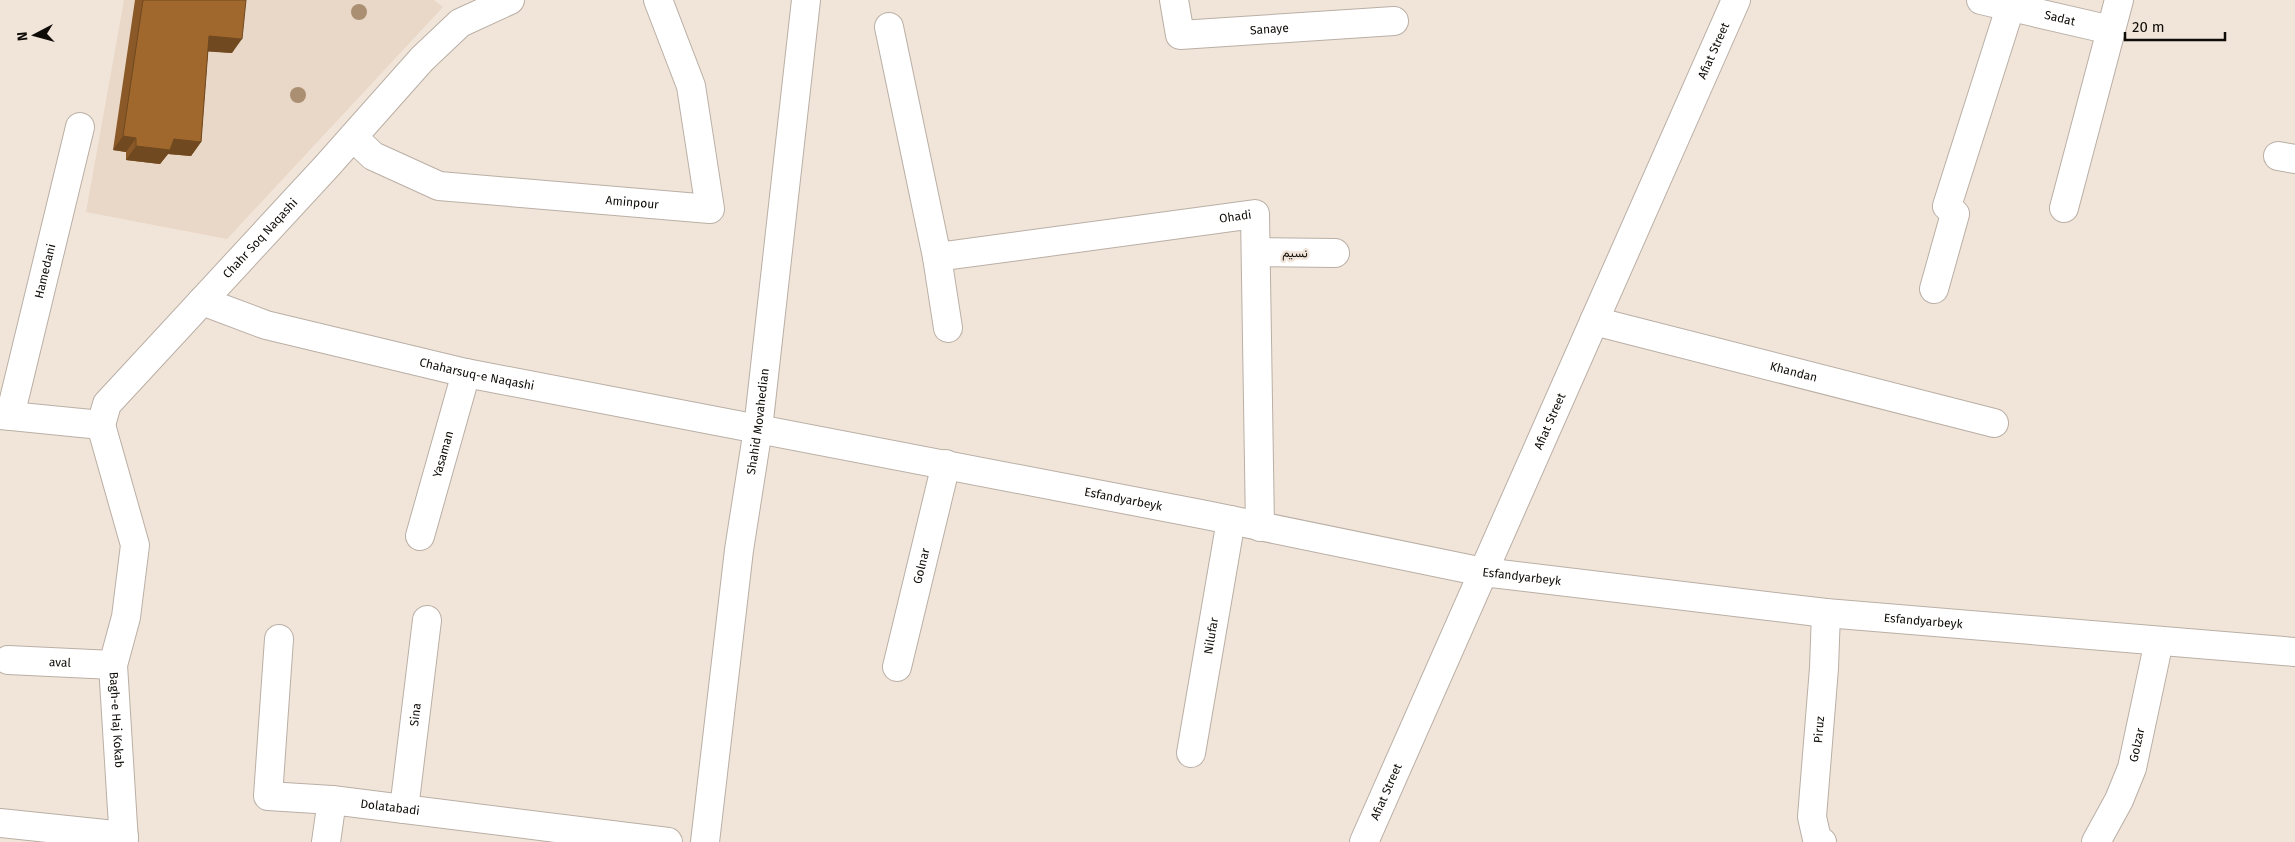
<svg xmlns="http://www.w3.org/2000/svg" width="2295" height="842" font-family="'Fira Sans',Vazirmatn,sans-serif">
  <rect width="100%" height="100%" fill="#f1e5da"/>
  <path fill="#e9d7c7" d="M124,0h310l9,7 -216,232 -141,-27z"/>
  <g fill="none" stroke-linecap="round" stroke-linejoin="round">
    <g stroke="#baafa5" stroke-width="30">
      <g id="street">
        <path id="s1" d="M1174,0l6,35 214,-14"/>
        <path id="s2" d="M1981,0l130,30"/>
        <path d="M889,27l48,230 11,71"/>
        <path id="s3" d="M353,137l20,19 66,30 271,23 -19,-123 -33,-86"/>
        <path d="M2278,156l17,3"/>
        <path d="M2064,208l55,-208"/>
        <path d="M1256,252l79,1"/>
        <path id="s4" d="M937,257l318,-43 5,313"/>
        <path d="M1934,289l21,-75 -8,-8 63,-198"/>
        <path id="s5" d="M202,301l64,24 200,48 292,56"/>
        <path id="s6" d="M1594,321l400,102"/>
        <path id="s7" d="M0,415l101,10 6,-21 220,-238 95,-107 38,-36 50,-23"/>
        <path id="s8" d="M10,416l70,-289"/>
        <path id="s9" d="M101,425l34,120 -9,72 -13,48 11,177"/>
        <path id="s10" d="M420,536l46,-163"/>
        <path id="s11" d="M279,639l-11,157 64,4 336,42"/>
        <path id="s12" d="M8,660l105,5"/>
        <path id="s13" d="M897,667l49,-203"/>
        <path id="s14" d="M1191,753l40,-233"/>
        <path id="s15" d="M404,809l23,-189"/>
        <path d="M0,823l124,13"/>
        <path d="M326,842l6,-42"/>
        <path id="s16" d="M1822,842l-5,-3 -5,-22 12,-149 2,-55"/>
        <path id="s17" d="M2096,842l23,-42 13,-32 27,-127"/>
      </g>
    </g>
    <g stroke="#baafa5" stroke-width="30">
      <g id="secondary">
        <path id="s18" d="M758,429l448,86 277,57 343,41 469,39"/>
        <path id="s19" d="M705,842l34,-292 19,-121 48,-429"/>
        <path id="s20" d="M1364,842l372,-842"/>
      </g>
    </g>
    <use href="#street" stroke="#fff" stroke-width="28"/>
    <use href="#secondary" stroke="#fff" stroke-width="28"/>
  </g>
  <g fill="#ab8f72">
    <circle cx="359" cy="12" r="8"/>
    <circle cx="298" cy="95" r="8"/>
  </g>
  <path fill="#8a5927" d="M135,0h111l-14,53 -24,-2 -7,91 -10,14 -23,-2 -8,10 -34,-4v-8l-13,-2z"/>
  <path fill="#704920" d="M209,36l33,3 -10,14 -33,-2z
    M123,136l13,2 -10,14 -13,-2z
    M174,139l27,3 -10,14 -23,-2 -8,10 -34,-4 10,-14z"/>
  <path fill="#a0682d" stroke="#704920" d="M143,0h103l-4,39 -33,-3 -8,106 -27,-3 -4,11 -34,-4v-8l-13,-2z"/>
  <g text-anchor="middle" stroke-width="5" stroke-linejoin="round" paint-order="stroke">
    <g font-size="12" fill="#0f0c08" stroke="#f1e5da">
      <text dy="4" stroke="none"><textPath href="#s2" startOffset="81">Sadat</textPath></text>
      <text dy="4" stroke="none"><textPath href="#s1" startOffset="125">Sanaye</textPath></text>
      <text dy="4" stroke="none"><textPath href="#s20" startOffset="865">Afiat Street</textPath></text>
      <text dy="4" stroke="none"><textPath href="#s3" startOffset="294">Aminpour</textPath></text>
      <text dy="4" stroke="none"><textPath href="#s4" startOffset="301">Ohadi</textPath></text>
      <text dy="4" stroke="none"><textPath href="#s7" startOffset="349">Chahr Soq Naqashi</textPath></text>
      <text transform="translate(1295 253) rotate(1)" y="4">نسیم</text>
      <text dy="4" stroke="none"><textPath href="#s8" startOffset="149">Hamedani</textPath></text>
      <text dy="4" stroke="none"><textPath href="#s6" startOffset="206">Khandan</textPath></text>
      <text dy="4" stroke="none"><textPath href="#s5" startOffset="285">Chaharsuq-e Naqashi</textPath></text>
      <text dy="4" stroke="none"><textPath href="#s19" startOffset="424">Shahid Movahedian</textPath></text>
      <text dy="4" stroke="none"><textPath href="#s20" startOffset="460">Afiat Street</textPath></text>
      <text dy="4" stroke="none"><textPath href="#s10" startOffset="85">Yasaman</textPath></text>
      <text dy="4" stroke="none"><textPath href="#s18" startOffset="372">Esfandyarbeyk</textPath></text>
      <text dy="4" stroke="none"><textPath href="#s13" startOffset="104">Golnar</textPath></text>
      <text dy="4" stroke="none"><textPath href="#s18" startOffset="778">Esfandyarbeyk</textPath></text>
      <text dy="4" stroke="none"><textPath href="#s18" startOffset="1182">Esfandyarbeyk</textPath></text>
      <text dy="4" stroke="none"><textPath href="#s14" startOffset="119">Nilufar</textPath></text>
      <text dy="4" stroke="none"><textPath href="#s12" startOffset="52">aval</textPath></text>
      <text dy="4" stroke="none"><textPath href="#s15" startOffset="95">Sina</textPath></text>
      <text dy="4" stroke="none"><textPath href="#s9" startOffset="302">Bagh-e Haj Kokab</textPath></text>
      <text dy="4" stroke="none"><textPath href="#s16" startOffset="116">Piruz</textPath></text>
      <text dy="4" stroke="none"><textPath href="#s17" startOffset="106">Golzar</textPath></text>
      <text dy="4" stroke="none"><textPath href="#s20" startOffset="55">Afiat Street</textPath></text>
      <text dy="4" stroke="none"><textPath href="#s11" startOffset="280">Dolatabadi</textPath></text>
    </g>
  </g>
  <g transform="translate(35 35) rotate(264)" stroke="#f1e5da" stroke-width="4" paint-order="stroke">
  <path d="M0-4L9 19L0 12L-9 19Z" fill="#0f0c08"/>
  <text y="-8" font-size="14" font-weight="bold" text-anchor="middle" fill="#0f0c08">N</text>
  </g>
  <path d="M2125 32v8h100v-8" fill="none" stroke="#0f0c08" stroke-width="2.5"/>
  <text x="2132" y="32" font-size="15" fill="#0f0c08" stroke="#f1e5da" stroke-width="4" paint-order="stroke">20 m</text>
</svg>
